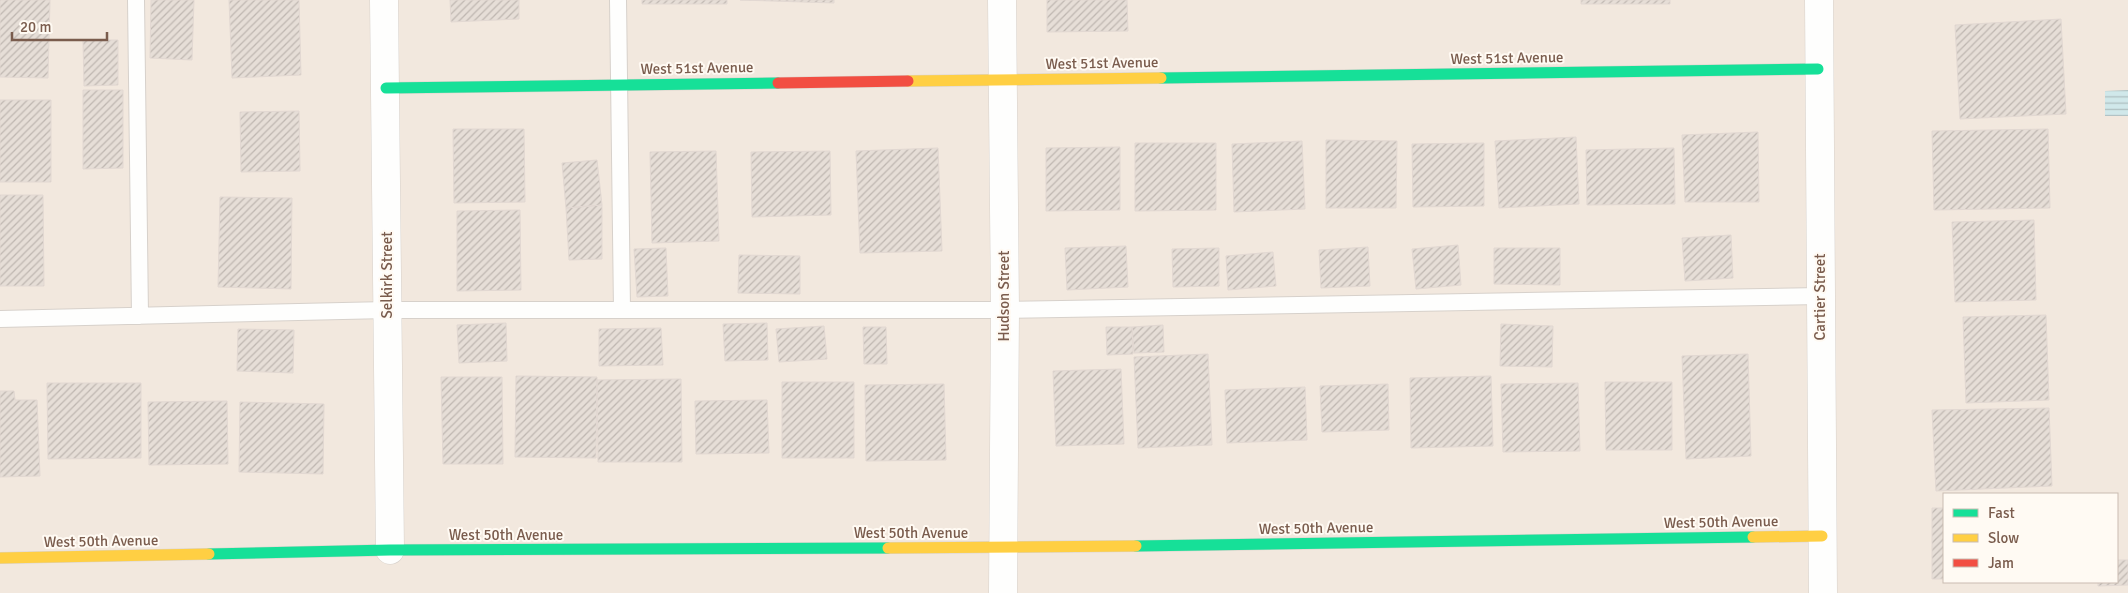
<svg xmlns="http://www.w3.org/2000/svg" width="2128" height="593" font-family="Signika,sans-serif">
  <defs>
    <pattern id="water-rules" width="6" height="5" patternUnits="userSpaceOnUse" patternTransform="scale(1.25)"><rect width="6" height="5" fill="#d0e8ea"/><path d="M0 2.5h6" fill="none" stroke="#aebfc0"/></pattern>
    <pattern id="building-hatch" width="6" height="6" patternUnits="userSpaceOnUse" patternTransform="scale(1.25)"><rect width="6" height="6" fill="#e6ded7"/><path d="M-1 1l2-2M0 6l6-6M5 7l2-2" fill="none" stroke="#bfb7b1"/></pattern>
  </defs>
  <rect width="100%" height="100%" fill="#f9f5f0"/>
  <path fill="#f2e8de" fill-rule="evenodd" d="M0,0h2128v593h-2128zM1944,494h173v88h-173z"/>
  <path fill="url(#water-rules)" d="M2128,90v26h-23v-25z"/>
  <path fill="url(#building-hatch)" stroke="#e2d8d2" d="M0,0h50l-2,78 -48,-1z
    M151,0h43l-2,60 -42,-2z
    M229,0h70l2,75 -69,3z
    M450,0h69v19l-68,3z
    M642,0h85v4h-85z
    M740,0h94v3z
    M1047,0h80l1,31 -81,1z
    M1581,0h89v4h-89z
    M2061,19l5,95 -106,5 -5,-94z
    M83,40h35v45l-34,1z
    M83,90h40v78l-40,1z
    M0,100h51v82h-51z
    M299,111l1,60 -59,1 -1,-60z
    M453,129h71l1,73 -71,1z
    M2048,129l2,79 -116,2 -2,-79z
    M1758,132l1,70h-74l-3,-67z
    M1576,137l3,67 -80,4 -4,-67z
    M1326,140l71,1 -1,67h-70z
    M1302,141l3,68 -71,3 -2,-68z
    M1135,143h81v67l-81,1z
    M1484,143v63l-71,1 -1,-63z
    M1120,147v63l-74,1v-63z
    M938,148l4,103 -82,2 -4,-102z
    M1674,148l1,56 -88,1 -1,-55z
    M716,151l3,90 -67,2 -2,-91z
    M830,151l1,64 -79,2 -1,-65z
    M597,160l5,45 -36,3 -4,-45z
    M0,195h43l1,91h-44z
    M220,197l72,1 -1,91 -73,-2z
    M602,205v54l-33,1 -3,-52z
    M520,210l1,80 -64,1v-80z
    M2034,220l2,80 -81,2 -3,-80z
    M1731,235l2,43 -48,3 -3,-43z
    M1458,245l3,40 -45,4 -4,-40z
    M1126,246l2,41 -61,3 -2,-42z
    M1368,247l2,39 -49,2 -2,-38z
    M666,248l2,48 -31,1 -3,-48z
    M1219,248v38l-46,1 -1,-38z
    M1494,248h66v37l-66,-1z
    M1273,252l3,34 -48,4 -2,-34z
    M739,255l61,1v38l-62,-1z
    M2046,315l3,85 -83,3 -3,-86z
    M506,323l1,38 -48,2 -2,-38z
    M767,323l1,37 -43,1 -2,-37z
    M1501,324l52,2 -1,41 -52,-1z
    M1163,325l1,27 -30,1 -2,-26z
    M824,326l3,33 -48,3 -3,-33z
    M863,327h23l1,37h-23z
    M1106,327h26l1,27 -26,1z
    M661,328l2,37 -64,1v-37z
    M238,329l56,1 -1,43 -56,-2z
    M1208,354l4,91 -74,3 -4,-91z
    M1748,354l3,102 -65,3 -4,-103z
    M1121,369l3,75 -68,2 -3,-75z
    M516,376l81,1 -1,81 -81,-1z
    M1491,376l2,70 -82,2 -1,-70z
    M441,377h61l1,87h-60z
    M681,379l1,83h-84l-1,-82z
    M782,382h72v76h-72z
    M1605,382h67v68h-66z
    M47,383h94v75l-93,1z
    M1578,383l2,68 -77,1 -2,-68z
    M944,384l2,76 -80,1 -1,-76z
    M1388,384l1,46 -67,2 -2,-46z
    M1305,387l2,53 -80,3 -2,-53z
    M0,391h14l1,9h22l3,76 -40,1z
    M767,400l2,53 -73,1 -1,-53z
    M227,401l1,63 -79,1 -1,-63z
    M240,402l84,2 -1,70 -84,-2z
    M2049,408l3,78 -116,5 -4,-81z
    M1932,508h12v71h-12z
    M2117,560h11v25l-30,1v-4h19z"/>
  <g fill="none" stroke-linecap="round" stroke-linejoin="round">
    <g stroke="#d7d1cb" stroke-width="18">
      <path id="lane" d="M136,0l4,316
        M618,0l4,310
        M0,319l387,-9h618l815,-14"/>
    </g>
    <g stroke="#d7d1cb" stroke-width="29">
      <path id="street" d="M384,0l6,550
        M1002,0l3,310 -2,283
        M1819,0l4,593"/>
    </g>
    <g stroke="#d9d2cb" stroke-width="12">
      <path id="fast" d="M1161,78l657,-9
        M386,88l392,-5
        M1136,546l617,-9
        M209,554l181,-4 498,-2"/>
    </g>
    <g stroke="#d9d2cb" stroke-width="12">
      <path id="slow" d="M908,81l253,-3
        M1753,537l69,-1
        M888,548l248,-2
        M0,558l209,-4"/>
    </g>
    <g stroke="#d9d2cb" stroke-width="12">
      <path id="jam" d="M778,83l130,-2"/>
    </g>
    <use href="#lane" stroke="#fefefd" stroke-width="16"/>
    <use href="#street" stroke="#fefefd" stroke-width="28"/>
    <use href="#fast" stroke="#16e098" stroke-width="11"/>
    <use href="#slow" stroke="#ffcf43" stroke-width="11"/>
    <use href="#jam" stroke="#f24e42" stroke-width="11"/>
  </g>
  <g text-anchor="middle" stroke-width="4" stroke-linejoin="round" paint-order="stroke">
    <g font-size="15" fill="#7a5c4d" stroke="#fffaf3">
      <text transform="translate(1507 58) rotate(-1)" y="5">West 51st Avenue</text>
      <text transform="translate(1102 63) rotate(-1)" y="5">West 51st Avenue</text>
      <text transform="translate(697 68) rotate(-1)" y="5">West 51st Avenue</text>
      <text transform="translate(387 275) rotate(-90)" y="5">Selkirk Street</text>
      <text transform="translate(1004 296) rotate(-90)" y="5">Hudson Street</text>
      <text transform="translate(1820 297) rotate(-90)" y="5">Cartier Street</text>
      <text transform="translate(1721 522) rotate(-1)" y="5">West 50th Avenue</text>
      <text transform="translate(1316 528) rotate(-1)" y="5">West 50th Avenue</text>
      <text x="911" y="538">West 50th Avenue</text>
      <text x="506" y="540">West 50th Avenue</text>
      <text transform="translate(101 541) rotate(-1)" y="5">West 50th Avenue</text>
    </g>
  </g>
  <rect x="1943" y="493" width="175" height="90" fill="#fffaf3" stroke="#cabbb1"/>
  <rect x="1953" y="509" width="25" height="8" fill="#16e098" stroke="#cabbb1"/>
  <text x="1988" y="518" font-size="15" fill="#7a5c4d">Fast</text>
  <rect x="1953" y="534" width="25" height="8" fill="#ffcf43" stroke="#cabbb1"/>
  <text x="1988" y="543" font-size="15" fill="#7a5c4d">Slow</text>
  <rect x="1953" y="559" width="25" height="8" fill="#f24e42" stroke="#cabbb1"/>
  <text x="1988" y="568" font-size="15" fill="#7a5c4d">Jam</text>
  <path d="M12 32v8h95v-8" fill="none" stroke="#7a5c4d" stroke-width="2.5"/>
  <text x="20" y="32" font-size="15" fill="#7a5c4d" stroke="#fffaf3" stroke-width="4" paint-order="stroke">20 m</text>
</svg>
